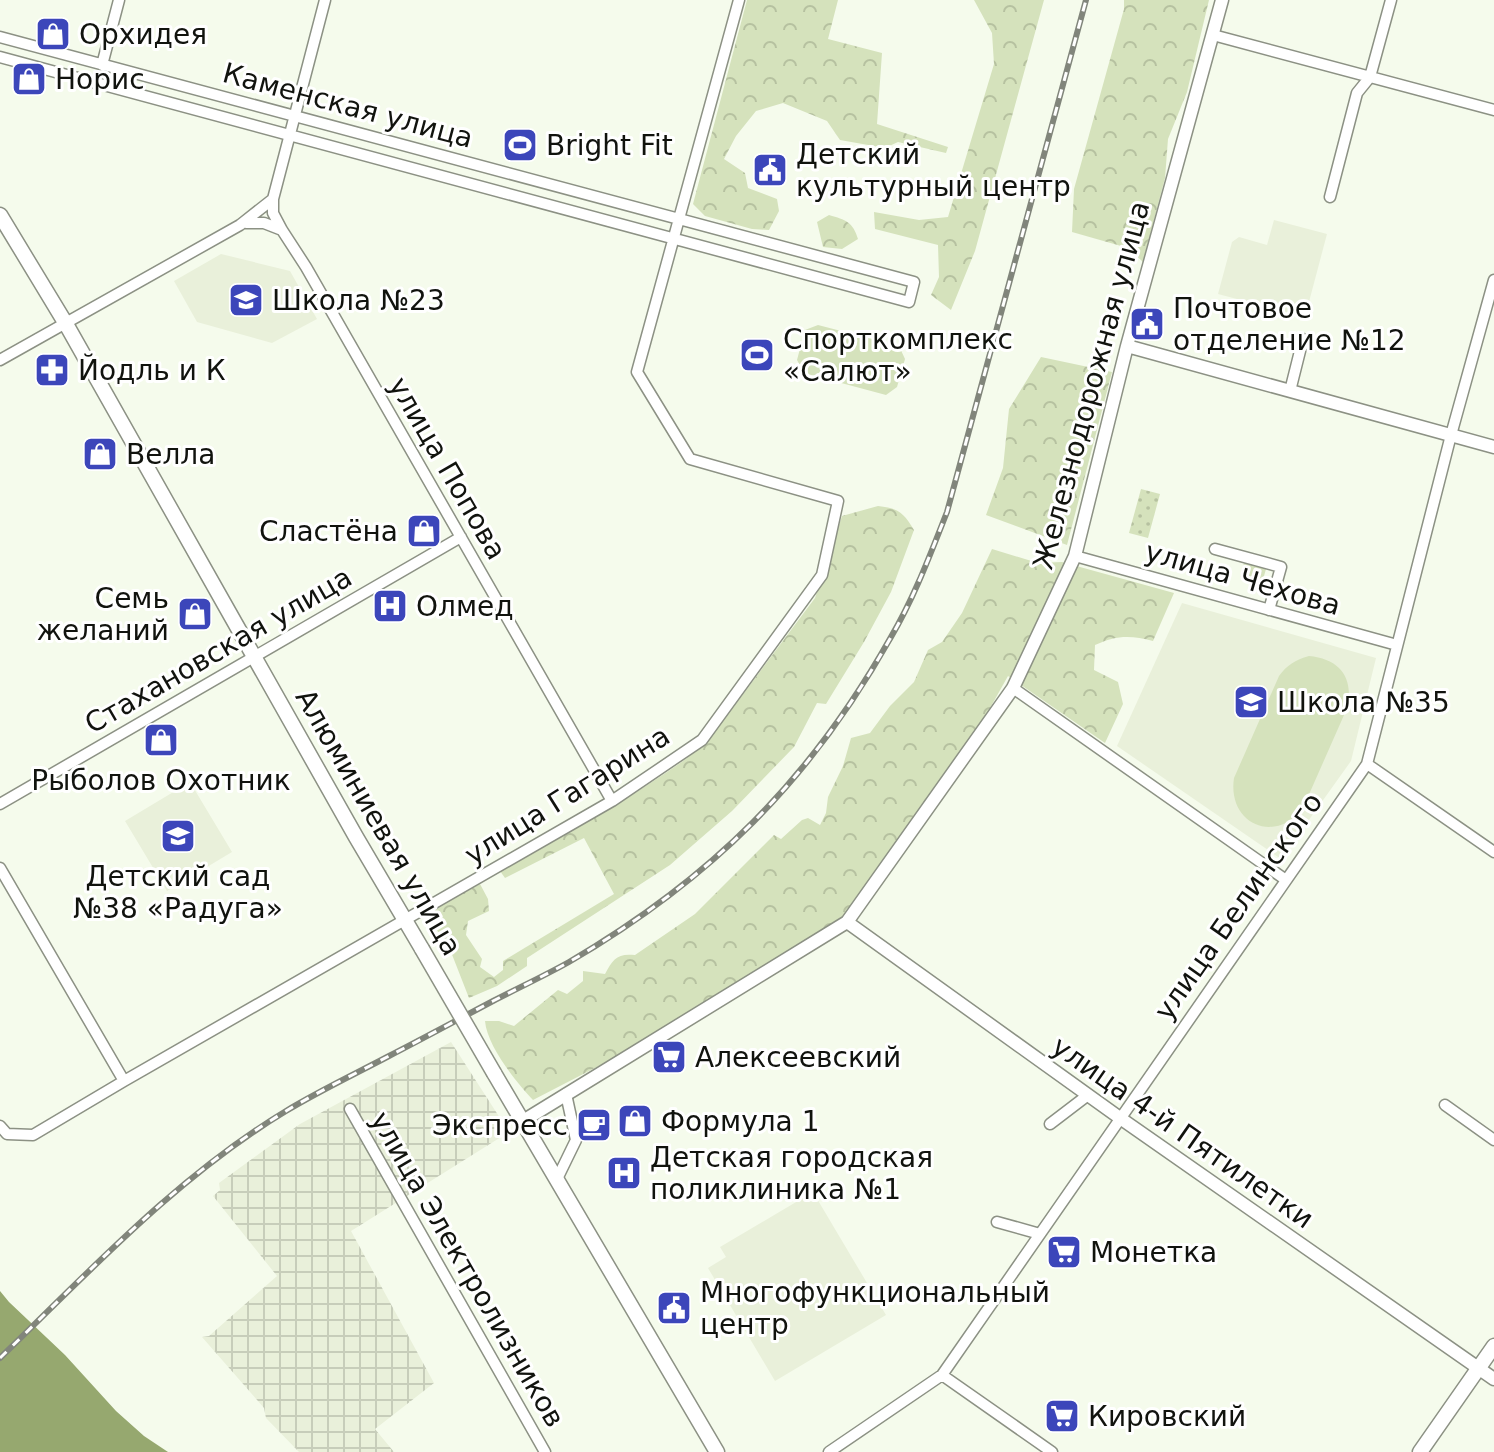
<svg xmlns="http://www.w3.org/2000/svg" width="1494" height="1452" font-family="'DejaVu Sans',sans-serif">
  <defs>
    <pattern id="industrial-grid" width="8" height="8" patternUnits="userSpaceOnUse" patternTransform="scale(2)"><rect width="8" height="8" fill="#e9f0da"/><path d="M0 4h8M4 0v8" fill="none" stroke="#c7cdba"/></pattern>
    <pattern id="grass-dots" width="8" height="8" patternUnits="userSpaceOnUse" patternTransform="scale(2)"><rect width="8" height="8" fill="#d5e2bc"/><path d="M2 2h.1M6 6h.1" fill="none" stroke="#b6c1a0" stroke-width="1.8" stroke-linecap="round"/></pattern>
    <pattern id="forest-crowns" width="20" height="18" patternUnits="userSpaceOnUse" patternTransform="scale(2)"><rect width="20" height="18" fill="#d5e2bc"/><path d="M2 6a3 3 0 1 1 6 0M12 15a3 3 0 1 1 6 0" fill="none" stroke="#b6c1a0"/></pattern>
  </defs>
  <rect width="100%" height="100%" fill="#f5fbec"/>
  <path fill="#e9f0da" d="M1274,220l53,14 -22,83 -87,-23 14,-52 7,-5 28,8z
    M221,254l69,17 27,48 -45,24 -75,-21 -23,-41z
    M1182,603l194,55 -25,103 -70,98 -164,-113z
    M190,782l42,70 -65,39 -42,-70z
    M813,1192l73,123 -111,66 -67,-113 18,-11 -6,-10z"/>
  <path fill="url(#industrial-grid)" d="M451,1042l58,90 -158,99 83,152 -59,46 19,23h-95l-33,-34 -2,-10 -62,-71 7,-1 68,-60 -64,-80 7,-6 -1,-7 81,-59z"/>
  <path fill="url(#grass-dots)" d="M1141,489l19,5 -12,44 -19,-5z
    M1244,563l22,6 -4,14 -22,-6z"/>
  <path fill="url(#forest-crowns)" d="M747,0h91l-10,39 54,14 -5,71 71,23 -2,6 -48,-11 -13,6 -45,-8 -13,-19 -44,-18 -27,8 -20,25 -12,23 21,14 3,15 29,11 2,12 -10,19 -17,-1 -47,-13 -12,-12z
    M974,0h70l-69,251 -24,59 -20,-15 8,-18 -1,-32 -63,-16 -1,-17 45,8 29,-3 46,-153 -2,-31z
    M1124,0h85l-22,92 -19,47 -3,39 -22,84 -15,-14 -56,-16 2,-43 50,-180z
    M829,215c17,5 24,7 29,24l-16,10 -19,-2 -6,-25z
    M1041,357l71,15 -45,173 -81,-30 17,-47 6,-59z
    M878,506c20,2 26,7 36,24l-23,62 -27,50 -38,62 -9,-1 -23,44 -62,64 -62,54 -143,93v8l-30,20 -28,12 -18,-46 -23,-36 7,-8 45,-24 8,15 1,12 -21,10 -2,14 16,24 -2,8 14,10 9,-7v-9l111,-67 -30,-56 -79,40 -5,-7c41,-23 82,-46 122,-70 30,-19 60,-37 86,-60l107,-143 27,-82z
    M992,549l46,14 24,-1 112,31 -21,48c-22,-6 -37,-6 -58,4l-1,25 24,12 5,22 -18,39 -97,-67 -23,41 -143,201 -224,138 -85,44c-17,-18 -46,-54 -48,-79h14l15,5 44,-36 9,4 16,-13v-10l22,3c8,-15 12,-21 30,-19l60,-41 79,-79 7,4 21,-19 6,-2 12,7 6,-12 2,-16 15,-31 8,-28 19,-5 20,-27 24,-24 14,-32 14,-8 20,-29z"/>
  <path fill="#d5e2bc" d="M818,325l81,21 6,13 -8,28 -11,8 -82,-22 -7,-13 8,-30z
    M1309,656c30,3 44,20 39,50l-45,102c-28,37 -76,16 -69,-30l45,-102c8,-11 16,-16 30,-20z"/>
  <path fill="#96a86f" d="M0,1291l9,11 56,53 51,56 28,25 24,16h-168z"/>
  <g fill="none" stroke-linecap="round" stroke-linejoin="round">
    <g stroke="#8c9184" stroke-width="13">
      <path id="minor" d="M1213,35l281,75
        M0,37l914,245 -5,20 -909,-245
        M102,65l17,-65
        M1330,197l27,-104 13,-16 21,-77
        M273,199v14l9,17 24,37 306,534
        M246,223h18l18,7
        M0,360l240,-135 33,-26 52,-199
        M1290,391l13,-52
        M1215,549l66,18 -12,43
        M1075,556l322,89
        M1013,688l273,192
        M1367,764l127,88
        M0,804l461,-267
        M0,868l124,213
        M1445,1105l49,35
        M350,1109l195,343
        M1050,1124l38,-29
        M0,1126l7,8 26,1 91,-54 488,-280 90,-61 120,-165 16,-74 -148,-42 -53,-87 102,-372
        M557,1179l19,-39 -10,-46
        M997,1222l43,12
        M942,1375l110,77
        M829,1452l113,-77 425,-611 84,-329 43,-155"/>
    </g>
    <g stroke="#8c9184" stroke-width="15">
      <path id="tertiary" d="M1127,346l367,101
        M847,922l273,196 374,261
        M523,1121l324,-199 166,-234 62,-132 52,-210 95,-346"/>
    </g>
    <g stroke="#8c9184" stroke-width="17">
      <path id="secondary" d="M0,215l66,109 290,513 66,112
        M494,1073l223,379
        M1420,1452l74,-106"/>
    </g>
    <use href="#minor" stroke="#fff" stroke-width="10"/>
    <use href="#tertiary" stroke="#fff" stroke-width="12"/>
    <use href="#secondary" stroke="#fff" stroke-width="14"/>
    <g stroke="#81857b" stroke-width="6">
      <path id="rail" d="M0,1358c90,-87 178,-182 286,-247 33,-20 69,-37 103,-55 35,-18 70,-37 104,-55 25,-13 51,-25 76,-39 142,-83 241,-181 322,-325 23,-39 39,-82 56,-125l139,-512"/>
    </g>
    <use href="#rail" stroke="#fff" stroke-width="3" stroke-dasharray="9" stroke-linecap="butt"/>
    <g stroke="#8c9184" stroke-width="17" stroke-linecap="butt">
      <path id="secondary-bridge" d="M422,949l72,124"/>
    </g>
    <use href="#secondary-bridge" stroke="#fff" stroke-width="14"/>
  </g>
  <defs>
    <g id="shop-square" transform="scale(1.8)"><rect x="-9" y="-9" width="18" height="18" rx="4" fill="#3c46ba" stroke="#fff"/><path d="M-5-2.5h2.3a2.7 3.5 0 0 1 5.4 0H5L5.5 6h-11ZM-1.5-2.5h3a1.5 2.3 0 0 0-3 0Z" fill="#fff"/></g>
    <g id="stadium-square" transform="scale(1.8)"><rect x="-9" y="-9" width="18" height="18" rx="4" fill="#3c46ba" stroke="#fff"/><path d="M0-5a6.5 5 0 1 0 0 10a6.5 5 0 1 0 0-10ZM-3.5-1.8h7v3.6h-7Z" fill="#fff"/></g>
    <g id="civic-square" transform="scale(1.8)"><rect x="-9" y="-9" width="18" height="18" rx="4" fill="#3c46ba" stroke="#fff"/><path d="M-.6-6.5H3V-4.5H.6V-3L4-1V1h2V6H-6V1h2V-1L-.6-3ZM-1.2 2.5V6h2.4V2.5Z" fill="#fff"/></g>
    <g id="school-square" transform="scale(1.8)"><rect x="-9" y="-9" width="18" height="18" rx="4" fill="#3c46ba" stroke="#fff"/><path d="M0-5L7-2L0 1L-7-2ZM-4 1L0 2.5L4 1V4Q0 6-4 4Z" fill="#fff"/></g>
    <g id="pharmacy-square" transform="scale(1.8)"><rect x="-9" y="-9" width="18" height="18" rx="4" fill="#3c46ba" stroke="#fff"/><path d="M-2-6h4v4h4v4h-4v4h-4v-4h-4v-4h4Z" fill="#fff"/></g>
    <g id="hospital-square" transform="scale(1.8)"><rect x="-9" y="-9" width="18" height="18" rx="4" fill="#3c46ba" stroke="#fff"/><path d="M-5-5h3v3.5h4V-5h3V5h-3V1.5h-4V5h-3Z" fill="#fff"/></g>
    <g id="supermarket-square" transform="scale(1.8)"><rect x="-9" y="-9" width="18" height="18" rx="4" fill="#3c46ba" stroke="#fff"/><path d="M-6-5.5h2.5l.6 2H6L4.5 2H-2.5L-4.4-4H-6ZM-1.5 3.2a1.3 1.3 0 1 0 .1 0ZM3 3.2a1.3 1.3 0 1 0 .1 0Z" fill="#fff"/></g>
    <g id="cafe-square" transform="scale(1.8)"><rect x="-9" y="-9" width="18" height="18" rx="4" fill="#3c46ba" stroke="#fff"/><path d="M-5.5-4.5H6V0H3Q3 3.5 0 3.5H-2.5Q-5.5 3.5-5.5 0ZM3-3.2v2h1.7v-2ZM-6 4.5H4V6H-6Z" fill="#fff"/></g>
  </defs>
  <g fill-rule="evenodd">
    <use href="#shop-square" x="53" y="34"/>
    <use href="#shop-square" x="29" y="79"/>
    <use href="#stadium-square" x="520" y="145"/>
    <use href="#civic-square" x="770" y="170"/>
    <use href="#school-square" x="246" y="300"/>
    <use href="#civic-square" x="1147" y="324"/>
    <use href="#stadium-square" x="757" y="355"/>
    <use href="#pharmacy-square" x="52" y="370"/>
    <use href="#shop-square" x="100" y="454"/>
    <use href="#shop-square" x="424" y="531"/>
    <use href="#hospital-square" x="390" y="606"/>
    <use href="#shop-square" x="195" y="614"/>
    <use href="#school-square" x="1251" y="702"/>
    <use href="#shop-square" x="161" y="740"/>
    <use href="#school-square" x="178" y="836"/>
    <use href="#supermarket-square" x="669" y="1057"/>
    <use href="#shop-square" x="635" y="1121"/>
    <use href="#cafe-square" x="594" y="1125"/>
    <use href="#hospital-square" x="624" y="1173"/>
    <use href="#supermarket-square" x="1064" y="1252"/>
    <use href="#civic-square" x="674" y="1308"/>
    <use href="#supermarket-square" x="1062" y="1416"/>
  </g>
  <g text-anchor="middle" stroke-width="6" stroke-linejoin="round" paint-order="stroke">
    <g font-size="28" fill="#11130e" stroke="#fff" text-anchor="start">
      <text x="79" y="44">Орхидея</text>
      <text x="55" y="89">Норис</text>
      <text x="546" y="155">Bright Fit</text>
      <text x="796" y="164">Детский<tspan x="796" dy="32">культурный центр</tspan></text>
      <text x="272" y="310">Школа №23</text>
      <text x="1173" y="318">Почтовое<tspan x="1173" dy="32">отделение №12</tspan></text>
      <text x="783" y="349">Спорткомплекс<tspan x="783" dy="32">«Салют»</tspan></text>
      <text x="78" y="380">Йодль и К</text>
      <text x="126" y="464">Велла</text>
      <text x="398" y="541" text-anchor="end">Сластёна</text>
      <text x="169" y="608" text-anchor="end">Семь<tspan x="169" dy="32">желаний</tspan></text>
      <text x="416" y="616">Олмед</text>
      <text x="1277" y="712">Школа №35</text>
      <text x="161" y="790" text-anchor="middle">Рыболов Охотник</text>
      <text x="178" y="886" text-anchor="middle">Детский сад<tspan x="178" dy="32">№38 «Радуга»</tspan></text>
      <text x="695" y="1067">Алексеевский</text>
      <text x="661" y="1131">Формула 1</text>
      <text x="568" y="1135" text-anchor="end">Экспресс</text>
      <text x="650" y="1167">Детская городская<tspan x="650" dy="32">поликлиника №1</tspan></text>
      <text x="1090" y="1262">Монетка</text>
      <text x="700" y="1302">Многофункциональный<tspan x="700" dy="32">центр</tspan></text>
      <text x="1088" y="1426">Кировский</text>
    </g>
    <g font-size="28" fill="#11130e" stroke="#fff">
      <text transform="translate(348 105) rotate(15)" y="10">Каменская улица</text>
      <text transform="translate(1091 385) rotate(-75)" y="10">Железнодорожная улица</text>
      <text transform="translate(448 468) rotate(60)" y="10">улица Попова</text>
      <text transform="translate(1243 578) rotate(16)" y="10">улица Чехова</text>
      <text transform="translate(218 650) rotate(-30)" y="10">Стахановская улица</text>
      <text transform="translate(567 795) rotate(-32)" y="10">улица Гагарина</text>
      <text transform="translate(379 822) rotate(60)" y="10">Алюминиевая улица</text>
      <text transform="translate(1238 906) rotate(-55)" y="10">улица Белинского</text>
      <text transform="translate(1183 1132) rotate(35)" y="10">улица 4-й Пятилетки</text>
      <text transform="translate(468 1269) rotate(60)" y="10">улица Электролизников</text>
    </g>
  </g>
</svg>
